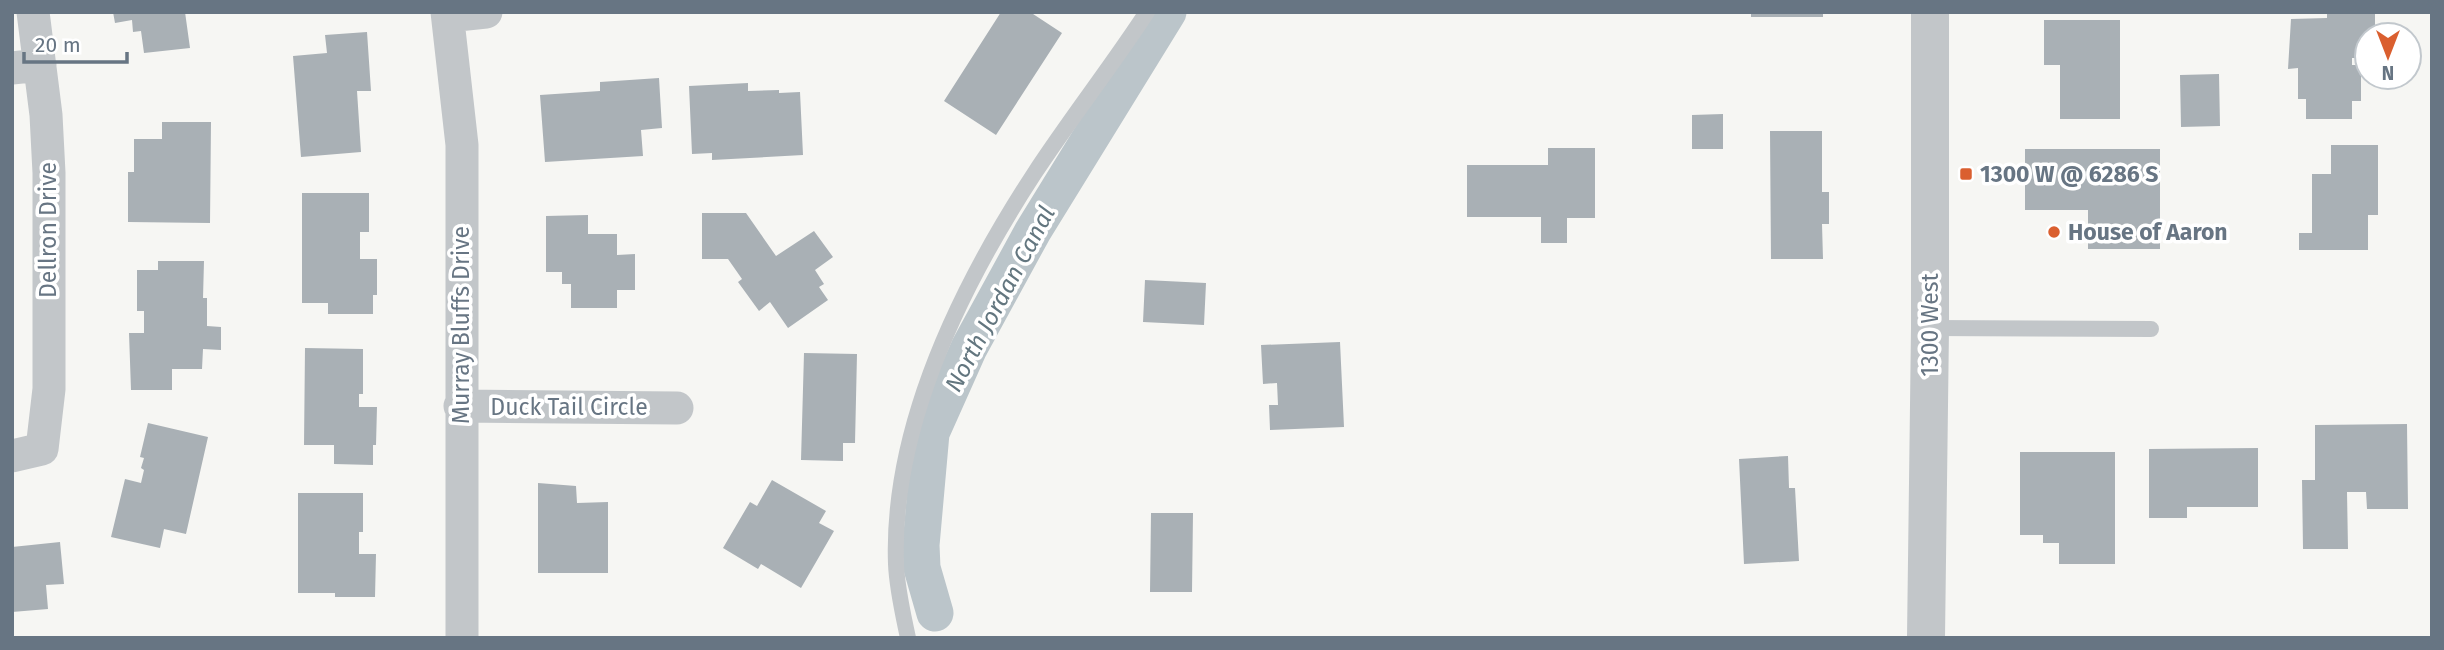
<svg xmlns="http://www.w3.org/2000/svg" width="2444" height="650" font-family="'Fira Sans',sans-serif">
  <rect width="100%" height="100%" fill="#f6f6f3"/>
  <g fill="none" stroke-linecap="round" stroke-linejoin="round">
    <path stroke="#bbc5ca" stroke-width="37" d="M935,613l-13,-45 -1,-23 10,-112 38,-85 64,-117 135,-219"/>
  </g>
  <path fill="#a9b0b5" d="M113,12h72l5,36 -46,5 -3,-22 -8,1 -1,-12 -17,3z
    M1001,12h29l32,21 -66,102 -52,-34z
    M1751,12h72v5h-72z
    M2327,12h48v23h-8v23h-15v7h9v36h-9v18h-46v-20h-8v-31l-10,1 3,-50 36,-1z
    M2044,20h76v99h-60v-54h-16z
    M367,32l4,59h-14l4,61 -60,5 -8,-101 34,-3 -2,-18z
    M2219,74l1,52 -39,1 -1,-52z
    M659,78l3,50 -21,2 2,26 -98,6 -5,-67 60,-4v-9z
    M748,83v8l31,-1v3l21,-1 3,63 -91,5v-7l-20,1 -3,-68z
    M1723,114v35h-31v-34z
    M162,122h49l-1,101 -82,-1v-50h6v-33h28z
    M1770,131h52v61h7v32h-7l1,35h-52z
    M2331,145h47v70h-10v35h-69v-17h13v-59h19z
    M1548,148h47v70h-28v25h-26v-26h-74v-52h81z
    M2025,149h135v100h-72v-39h-63z
    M302,193h67v39h-9v27h17v36h-4v19h-45v-11h-26z
    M702,213h44l30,43 38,-25 19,26 -18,13 9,14 -5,3 9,13 -40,28 -18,-26 -11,9 -21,-29 4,-3 -14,-20h-26z
    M588,215v19h29v21l18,-1v36h-18v18h-46v-24h-9v-12h-16v-56z
    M158,261h46l-1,37h4v28l14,1v23l-18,-1 -1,20h-30v21h-41l-2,-57h15v-22h-7v-41h21z
    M1145,280l61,3 -2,42 -61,-3z
    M1340,342l4,85 -74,3 -1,-25h9l-1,-22 -14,1 -2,-39z
    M305,348l58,1v45h-4v13h18l-1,38h-3v20l-39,-1v-19h-30z
    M804,353l53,1 -2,89h-12v18l-42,-1z
    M148,423l60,14 -22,97 -22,-5 -4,19 -49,-11 14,-58 16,4 3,-13 -3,-2 3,-10 -4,-1z
    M2407,424l1,85h-41l-1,-17h-19l1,57h-45l-1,-69h13v-55z
    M2258,448v59h-71v11h-38v-69z
    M2020,452h95v112h-56v-21h-16v-8h-23z
    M1788,456l1,32h6l4,73 -55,3 -5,-105z
    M772,480l54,31 -7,12 15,8 -33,57 -40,-24 -3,5 -35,-21 27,-46 7,4z
    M538,483l38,3 1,17 31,-1v71h-70z
    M298,493h65v39h-4v22h17l-1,43h-40v-4h-37z
    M1151,513h42l-1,79h-42z
    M60,542l4,42 -18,1 2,24 -36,3v-65z"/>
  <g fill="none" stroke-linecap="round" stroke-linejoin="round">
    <path stroke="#c2c6c9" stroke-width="16" d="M1930,328l221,1
      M908,638c-5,-24 -11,-49 -12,-74 -5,-137 65,-278 138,-390 36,-55 77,-107 113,-162"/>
    <path stroke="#c2c6c9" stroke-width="33" d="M447,12l15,133v493
      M448,16l38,-4
      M12,68l28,-3
      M460,406l217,2
      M12,456l30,-7 7,-60v-216l-3,-58 -13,-103"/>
    <path stroke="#c2c6c9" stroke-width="38" d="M1926,638l4,-310v-316"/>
  </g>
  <g fill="#da5f2f" stroke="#fff" stroke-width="2.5">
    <rect x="1959" y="167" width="14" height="14" rx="3.5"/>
    <circle cx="2054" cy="232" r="7"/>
  </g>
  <g text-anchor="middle" stroke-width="7" stroke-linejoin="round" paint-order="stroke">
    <g font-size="23" font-weight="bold" fill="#677583" stroke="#fff" text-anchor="start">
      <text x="1980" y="182">1300 W @ 6286 S</text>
      <text x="2068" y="240">House of Aaron</text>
    </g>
    <g font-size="23" fill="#677583" stroke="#fff">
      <text transform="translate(48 230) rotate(-90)" y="8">Dellron Drive</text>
      <text transform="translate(461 325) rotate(-90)" y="8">Murray Bluffs Drive</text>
      <text transform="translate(1930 325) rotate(-90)" y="8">1300 West</text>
      <text x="569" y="415">Duck Tail Circle</text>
    </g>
    <g font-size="24" font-style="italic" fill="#63767f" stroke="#fff">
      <text transform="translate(1000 299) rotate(-62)" y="8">North Jordan Canal</text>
    </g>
  </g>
  <rect width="2444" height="650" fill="none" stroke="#677583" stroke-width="28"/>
  <g transform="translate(2388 56) rotate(180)"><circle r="33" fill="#ffffff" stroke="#c2c8cd" stroke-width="2"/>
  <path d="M0-5L12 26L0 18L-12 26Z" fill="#da5f2f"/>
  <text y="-10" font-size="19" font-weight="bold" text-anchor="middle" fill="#677583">N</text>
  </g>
  <path d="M24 52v10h103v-10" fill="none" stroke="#677583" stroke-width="3.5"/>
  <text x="35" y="52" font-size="21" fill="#677583" stroke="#ffffff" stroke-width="5" paint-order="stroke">20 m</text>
</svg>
